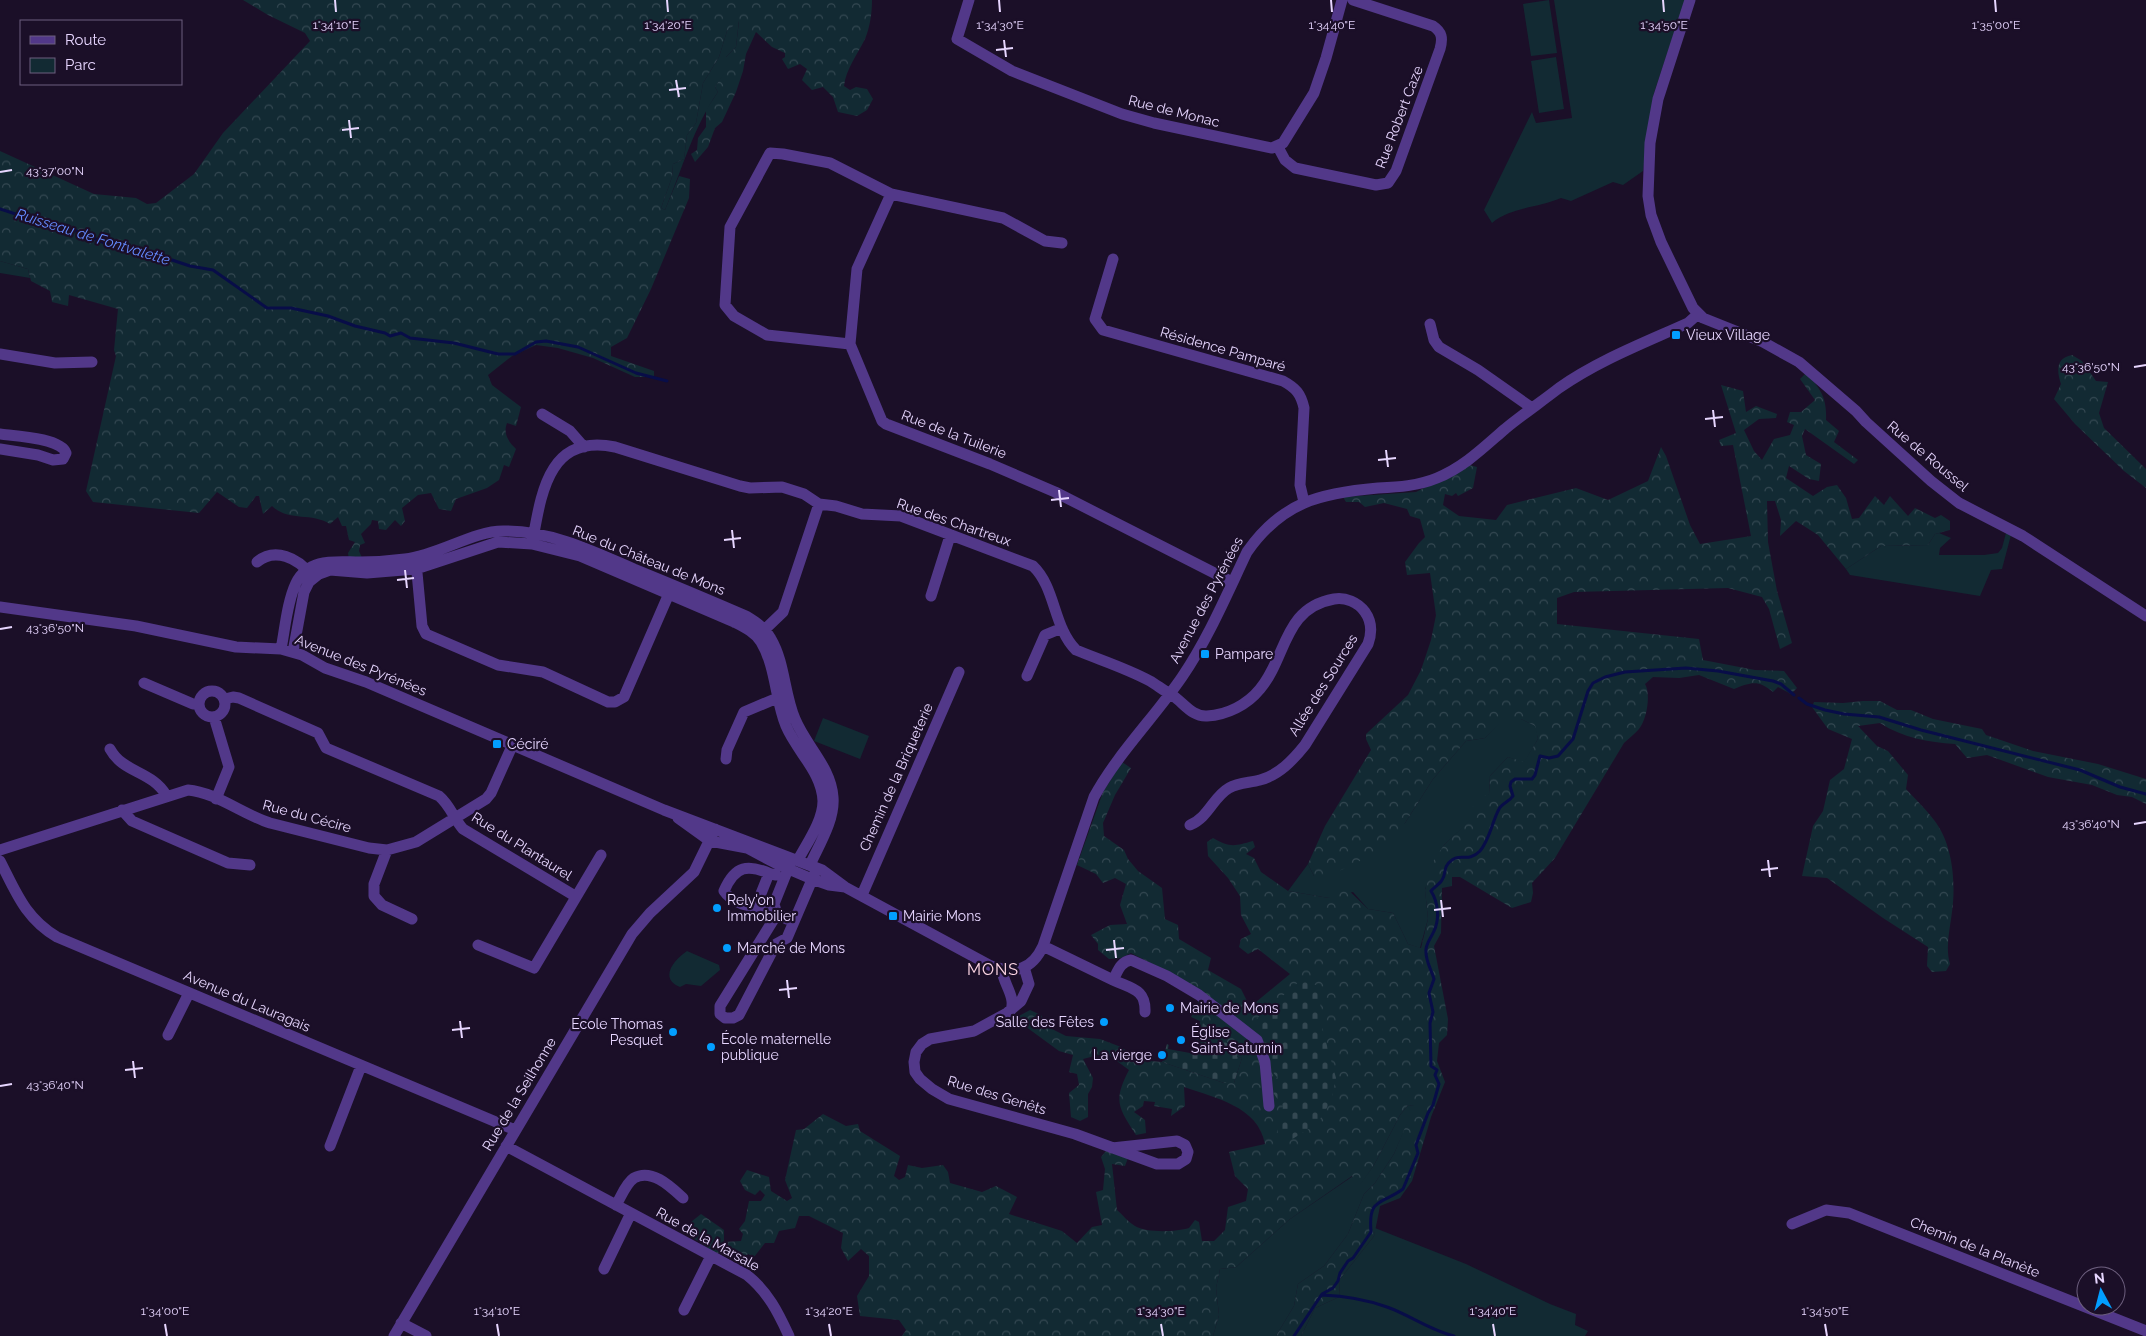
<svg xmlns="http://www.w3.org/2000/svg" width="2146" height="1336" font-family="Raleway,sans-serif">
  <defs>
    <pattern id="forest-crowns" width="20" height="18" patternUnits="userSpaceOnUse" patternTransform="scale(1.25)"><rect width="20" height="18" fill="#122a33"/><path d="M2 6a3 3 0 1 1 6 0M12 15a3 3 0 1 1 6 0" fill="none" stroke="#344852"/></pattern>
    <pattern id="cemetery-stones" width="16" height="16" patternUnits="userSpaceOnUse" patternTransform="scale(1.25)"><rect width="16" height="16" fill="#122a33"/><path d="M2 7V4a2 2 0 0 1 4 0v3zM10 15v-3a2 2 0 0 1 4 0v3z" fill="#344852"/></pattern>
  </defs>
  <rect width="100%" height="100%" fill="#1b0f28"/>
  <path fill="#122a33" d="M1549,0l8,53 -26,3 -8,-52z
    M1554,0h131l-31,93 -11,78 -20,14 -10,-3 -42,19 -10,-3c-23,10 -50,9 -69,25l-8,-13 48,-98 4,11 36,-5z
    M739,20l-3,27 -10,10 1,13 -12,17 3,5c-25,36 -36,78 -53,118l-4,-2 11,-31 1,-13 11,-5 3,-24 9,-12 7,-40 16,-26 8,-26z
    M1556,57l8,52 -25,4 -8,-52z
    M0,261l28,8 2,9 -30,-5z
    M1939,533l12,5 -11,10 -1,7h45l14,-2 4,-5 4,-15 5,2 -9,34 -11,1 -11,26 -130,-21 -4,-6 35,-23 47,-1 7,-11z
    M823,718l46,18 -9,23 -46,-18z
    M1503,719h18l15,7 2,13 -14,24 -16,-6 -18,19 -1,18 -15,23 -30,28 -19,44 3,30 -8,29 -12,-4 -15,-31 -25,-4 -15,-17 -24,6 -41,-7 20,-27 6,12 91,-53 28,-44 33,-38 19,-3z
    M687,951l32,14 1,5 -19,16 -15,-2 -6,3c-22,-9 -5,-28 7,-36z
    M1408,1105l7,1 -21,48 -19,29 -11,11 -16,40 -24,32 -26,18 -4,22 -18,30h-63l6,-21 -3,-27 4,-19 16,-2 54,-48 63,-43 7,8 14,-19 26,-50z
    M1375,1228l91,36 84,40 26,10 -1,11 13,6 -3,5h-284l14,-28 24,-11 1,-18 34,-43z"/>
  <path fill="url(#forest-crowns)" d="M243,0h629c0,13 -2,27 -7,39 -8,16 -19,30 -21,47l6,4 6,-3 11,2 6,10 -6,11 -10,6 -19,-4 -5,-15 -10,-10 -11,3 -10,-10 5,-11 -7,-5 -12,5 -6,-10 3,-2v-4l-13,-6 -16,-15 -10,22 -3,17 -7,21 -14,30 -7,6 -7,19 -13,15 -4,-8 6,-4 1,-12 8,-11v-17l12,-18 -3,-5 11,-17v-13l10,-10 3,-26 -12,10 -8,26 -16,26 -7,40 -9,12 -3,24 -11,5 -1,13 -11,31 4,2 14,-34 11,3 -1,19 -38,91 -24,49 -16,9v9l43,15v6h-19l-42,-19 -35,-10 -22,-3 -24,11 -24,19 4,10 29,22 -5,19 -9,-3c-4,11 1,18 9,26l-7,18 -5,-2 -5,15 -12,8 -31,11 -5,12 -12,-2 -8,-16 -13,2 -16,13 3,13 -4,5 -6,-6 -9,10 -7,-1 -1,-8 -6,-1 -1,4 -10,10 4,9 -5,2 -1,6 8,18 -18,-9 -1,-7 7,-11 -6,-2 -3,-14h-4l-4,-9 -8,7c-19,-12 -41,-2 -58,-18l-9,8 -4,-18h-3l-9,12 -8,-1 -22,-15 -18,21 -106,-11 -7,-11 30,-135 -2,-6 4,-41 -49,-14 -1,11 -16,-4 -2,-11 -19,-10 -3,-12 -28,-8v-110l94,43 42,4 11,6 9,-1 38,-29 29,-41 87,-92 -5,-8 -37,-18z
    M2072,355l10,6 14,20 12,1 -9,31 5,15 42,41v19l-22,-17 -49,-47 -21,-25 7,-15c-4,-12 -6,-26 11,-29z
    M1806,373c15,16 21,25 20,47l13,11 -5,11 24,18 -4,4 -49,-35 -3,7 4,19 15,9 -2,17 -10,-2 -20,-13 -3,12 27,18 14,-9 10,-2 9,13 6,21 7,-1 16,-22 9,9 6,-9 18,20 7,-8 20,10 6,-3 9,6v9l-15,4 -7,11 -47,1 -35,23 -28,-34 -22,-14 -16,15 1,-16 -6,-19h-8l1,41 9,49 15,52 -12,6 -11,-40 -7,-12 -34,-9 -154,4 -17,6v26l142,15 4,21 52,10 29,1 13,17 -6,6 -13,-7 -5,5c-15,-12 -21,-10 -39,-3l-35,-14 -20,3 -26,-1 -8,7c6,10 2,35 -6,45 -4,5 -10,9 -15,14l-69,115 -23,25 1,10 -2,9 -19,6 -52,-31h-8v9l-10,2 -1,45 -7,13 14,73 -1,16 -8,8 -2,18 8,21 -14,35 -19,64 -12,17 -20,8 -6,30 -34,43 -1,18 -24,11 -14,28h-25l18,-30 4,-22 26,-18 24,-32 16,-40 11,-11 19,-29 20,-48 -6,-1 -8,10 -26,50 -14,20 -8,-9 -62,43 -54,48 -16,2 -4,19 3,27 -6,21h-311l4,-6 -7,-10 -39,-4 -3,-20 12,-20v-20l-8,-7 -13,12 -7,-13 2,-15 -34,-17h-10l-4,12 -16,3 -5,12h-9l-11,14 -6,-3 -6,6 -28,-8 -33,-22 20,-16 23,16v12l17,-1 2,-7 -4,-5 6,-8 4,-20h12l4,-6 -5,-5 -5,5 -10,-5 -5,-9 7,-11 22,7 2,14 16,10 5,-3 -7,-18 11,-50 8,-1 19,-15 23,12 12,-2 2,7 40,25 -6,20 5,4 6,-3 3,-12 14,3 21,-3 5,7 2,11 32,9 14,-6 21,11 -8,17 53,17 15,12 15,-16 10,-2 -6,-33 7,-2 2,-21 -4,-12 5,-6 22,7 -3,8 -13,-2 5,46c6,5 11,12 18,16 11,7 41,6 54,2l6,-8 4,2 3,19h12l11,-11 3,-23 18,-6 2,-12 -13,-13 -6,-24 36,-8c-7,-38 -50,-46 -81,-57l1,19 -14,10 1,-7 -18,-3 1,-4 -11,-1 -1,5 -9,6 11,8 1,13 -10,2c-18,-28 -23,-34 -7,-65l-23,-17 -23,6 10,19 -1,9 -4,7v23l-8,4 -9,-4 -2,-24 10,-8 -2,-11 -8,-2 4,-17 -14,-4 -41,-30 -1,-4 13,-7 11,5 7,12 18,9 34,3 21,8 19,13 22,2 62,21h10l8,-25 -5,-1 -37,-36 -9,-4 8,-17 -39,-32 -29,-15 -10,5 -12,1 -11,-9v-6l-7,-9 19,-10 17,-1 -7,-19 6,-21 -11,-6 -12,5 -7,-9 -19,-9 26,-73 19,-30 9,6 -16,27 -12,28 1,13 20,14 4,9 10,12 24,17 3,31 13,6 1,14 32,19 -3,12 33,19 9,18 40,-33 -32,-25 -10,5 -9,-7 2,-8 10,-5 -10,-19 -1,-19 -12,-18 -20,-22 -1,-14 6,-4c17,10 22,8 40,3l2,6 -9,7 8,4 7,14 27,19 41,7 13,-14 26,25 25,4 15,31 13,4 7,-29 -3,-29 7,-27 12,-18 29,-28 -1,-9 7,-10 10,-4 1,-18 18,-19 16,5 14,-23 -3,-13 -14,-7h-17l-19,19 -19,3 -33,38 -28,44 -22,24 -30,18 -28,12 -11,-1 -6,-12 17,-38 46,-76 -5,-11v-5l42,-39 13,-25 10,-30 5,-25 -6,-42 -23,2 -2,-13 14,-19 6,-6 -5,-18 -10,-3 -3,-7 -23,-6 -19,4 -6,-5h-13l-3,-5 73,-5 53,-27 8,2 -4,21 -15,8 -2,-3 -4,3 -7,-2 -2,11 16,11 37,4 11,-15 69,-17 32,12 40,-19 13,-34 5,9 24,69 10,19 51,-8 -18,-91 -12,1 -2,-6 17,-7 -15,-48 22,6 3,21 10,-6 21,8 -1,4 -17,1 -15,11 10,21 8,9 12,-21 16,-4 4,-10 -7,-3 3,-10h11l14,-12 -15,-21z
    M1863,701h17l17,9h14l22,9 49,10 4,6 47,16 65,13 48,15v25l-14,-7 -15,-2 -25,-10 -44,-8 -61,-22 -20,3 -12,-14c-27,-2 -52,-6 -75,-21l-22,3 19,20 11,5 20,24 -2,14c9,10 20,20 28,31 19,24 22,63 18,92 -2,17 -7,35 -2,52l-4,7 -14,1 -5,-6 1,-19 -45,-29 -56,-40 -25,-2 11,-50 10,-15 7,-31 14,-11 8,-30 -24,-10 -16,-22 2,-5 29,1z"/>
  <path fill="url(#cemetery-stones)" d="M1301,980l18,6 3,42 14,50 -5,23 -14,23 -28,17c-19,-3 -10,-21 -6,-34l-11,-16 5,-14 -7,-8 -3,-18 -13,-30z
    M1200,1021l39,30 -2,6 5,1 -8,25h-10l-62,-21 5,-18 2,1 -1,4 22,4 1,-4 4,-1z"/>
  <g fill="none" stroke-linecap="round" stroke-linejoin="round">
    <path stroke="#080d48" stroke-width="3" d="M0,209l37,12 30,6 38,16 22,5 14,7 21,5h10l18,6 23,4 54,38h24l37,8 27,10 30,7 5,3 11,-3 9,5 44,5 44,11h17l21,-12 10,-1 32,6 58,26 31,8
      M1799,698l8,6 18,6 19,4 35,3 42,13 159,40 40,17 26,7
      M1322,1295c23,1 43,4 65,12 23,8 42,23 67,29
      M1294,1336l28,-42 11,-6 5,-7 2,-8 8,-12 5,-3 18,-26c-3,-35 10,-27 32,-43l15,-36 -2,-8 12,-32 5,-8 6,-21 -4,-9 2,-5 -6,-4 -1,-43 3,-11 -4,-19 5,-14c-3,-11 -9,-18 -8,-30 1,-7 5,-11 8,-18 6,-13 4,-29 -3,-40 3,-4 9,-7 11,-11 5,-7 0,-13 10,-20 9,-7 16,3 28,-9 10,-12 12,-29 19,-42 3,-6 10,-7 14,-13l-3,-10 1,-4 4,-3h17l3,-4 5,-19 9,2 9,-2 15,-17 15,-48 5,-8 12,-6 20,-5 61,-4 32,3 55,10 8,3 13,11"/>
    <path stroke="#523889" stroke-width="11" d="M969,0l-12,39 55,32 110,43 32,9 118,25 11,-5 31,-50 12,-35 16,-58
      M1690,0l-32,99 -8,44 -2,53 3,19 10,27 32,66 10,10 60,24 36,20 57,49 10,11 65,59 28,22 64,33 123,80
      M1278,147l7,13 10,8 81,17 12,-2 8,-12 44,-122c3,-11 2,-17 -7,-23l-80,-26
      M891,194l-34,75 -7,75 32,77 4,3 104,40 65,28 177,90
      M1113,259l-18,60 8,11 180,51c13,7 18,13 21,27l-4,77 4,17
      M1430,324l4,16 5,7 39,23 54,38
      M850,344l-83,-9 -33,-19 -9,-11 5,-78 40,-74 13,1 47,9 61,31 112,24 42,23 17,2
      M0,354l55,9 37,-1
      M542,414l28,17 14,16
      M0,434c15,2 61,4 66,19l-3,6 -10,1 -15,-5 -38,-6
      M532,544c9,-48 15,-111 83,-97l125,39 10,2 32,-1 22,7 15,10 17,2 26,8 39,2 132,50c23,22 20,61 43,84 24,10 50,18 74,31 7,4 14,10 22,14 12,8 20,22 35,21 20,-1 40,-11 53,-27 27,-32 23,-81 74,-90 11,-2 24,3 31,13 7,10 7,21 3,32l-63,101c-12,15 -26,30 -45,35 -10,3 -21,2 -31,8 -16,9 -20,29 -39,37
      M257,562c18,-15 41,-4 54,13
      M416,562l6,64 4,8 72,31 45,7 65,30h7l9,-5 47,-108
      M931,596l19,-60
      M0,607l136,19 100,21 45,2 21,6 23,13 41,14 298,128 158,60 23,17 146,79c24,8 41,4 52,-20l51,-149c24,-44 60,-79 88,-120 26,-38 45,-83 65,-125 35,-50 73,-59 131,-64 20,-1 40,-2 59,-10 27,-11 46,-30 68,-49 17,-14 36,-27 54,-41 40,-28 85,-45 129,-65l10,-9
      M760,634l23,-22 36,-108
      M281,649c4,-20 6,-47 15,-66 13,-26 40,-21 64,-21 15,0 30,-1 45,-3 34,-4 68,-28 98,-28 46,-1 90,20 131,38 37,15 75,31 112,47 10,6 19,12 25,23 14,24 13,54 24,80 11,27 36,48 38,78 2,23 -14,48 -23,68
      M293,652l11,-60 5,-10 10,-8 11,-4 37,3 49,-4 82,-27 34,2 48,12 154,66c10,5 21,10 27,20 15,25 14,57 25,84 11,26 36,46 37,75 0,20 -16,42 -25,59
      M1027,676l18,-41 17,-7
      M144,683l49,21h6
      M199 704a13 13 0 1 1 26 0a13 13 0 1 1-26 0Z
      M225,699l8,-2 6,1 79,35 8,15 113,48c11,9 15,23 24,33l112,67
      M214,717l15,50 -13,32
      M110,749c13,24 42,22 56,46
      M726,759l1,-9 17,-38 38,-16
      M122,810l10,11 96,42 22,2
      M678,818l32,23 37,7 32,17 33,14 17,6 16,2
      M0,850l188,-60c27,2 56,25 82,33l99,25 18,2 29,-8 70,-43 5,-6 22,-49
      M387,850l-13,34v12l8,9 30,14
      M0,861c16,31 25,57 57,76l458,193
      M790,864l-16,40 3,10 10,5 9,-4
      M862,895l97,-223
      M774,904c-6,6 -11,4 -18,2l12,-30 3,-2 5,1
      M756,906c-11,1 -26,-6 -32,-15 11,-26 24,-27 47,-17
      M777,914l-57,92v8l5,4h8l6,-3 37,-71 11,-6 30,-70
      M478,945l56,23 67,-113
      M1043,946l70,34c5,-9 7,-18 18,-20l36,16 32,19 58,45 8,22 4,44
      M1024,967l5,17 -8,17 -14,12 -33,18 -44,8 -8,5 -6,8 -2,10 1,10 5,7 12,10 17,10 126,35 82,30h21l8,-5 2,-7 -3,-7 -8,-4 -65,7
      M1002,970c1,13 14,27 9,40
      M1113,980c19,9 33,9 32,32
      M168,1035l21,-42
      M330,1146l31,-80
      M506,1146l241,129c21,17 31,37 42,61
      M616,1205c5,-8 10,-22 18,-27 18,-10 37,9 49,20
      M1792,1224l34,-14 23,3 297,118
      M604,1269l27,-56
      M684,1310l27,-54
      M401,1323l25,13
      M394,1336l238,-402 18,-21 44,-41 21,-43"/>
  </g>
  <path fill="none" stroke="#e7d6ff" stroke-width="2" d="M335,0l1,12M667,0l1,12M999,0l1,12M1331,0l1,12M1663,0l1,12M1995,0l1,12M1004,40l2,17M996,50l17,-2M676,80l3,17M669,90l17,-2M349,120l2,18M342,130l17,-2M0,172l12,-2M2134,367l12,-2M1713,410l2,17M1705,419l18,-2M1386,450l2,17M1378,460l18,-2M1059,490l2,17M1051,500l18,-2M732,530l2,18M724,540l17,-2M405,570l2,18M397,580l17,-2M0,629l12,-2M2134,824l12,-2M1768,860l2,17M1761,870l17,-2M1441,900l2,17M1434,910l17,-2M1114,940l2,18M1106,950l18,-2M787,980l2,18M779,990l18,-2M460,1021l2,17M452,1030l18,-2M133,1061l2,17M125,1070l18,-2M0,1086l12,-2M165,1324l2,12M497,1324l2,12M829,1324l2,12M1161,1324l2,12M1493,1324l2,12M1825,1324l2,12"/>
  <g fill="#029eff" stroke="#1b0f28" stroke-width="2">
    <rect x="1671" y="330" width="10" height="10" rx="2.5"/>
    <rect x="1200" y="649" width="10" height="10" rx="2.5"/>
    <rect x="492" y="739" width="10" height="10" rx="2.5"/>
    <circle cx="717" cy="908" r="5"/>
    <rect x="888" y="911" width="10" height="10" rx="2.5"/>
    <circle cx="727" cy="948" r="5"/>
    <circle cx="1170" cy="1008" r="5"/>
    <circle cx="1104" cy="1022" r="5"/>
    <circle cx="673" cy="1032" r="5"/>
    <circle cx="1181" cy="1040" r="5"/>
    <circle cx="711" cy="1047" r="5"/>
    <circle cx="1162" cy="1055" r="5"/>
  </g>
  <g text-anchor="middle" stroke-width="4.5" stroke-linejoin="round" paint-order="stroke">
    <g font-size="14" fill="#e7d6ff" stroke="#1b0f28">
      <text transform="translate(1174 111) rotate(14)" y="5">Rue de Monac</text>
      <text transform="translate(1399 117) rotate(-69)" y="5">Rue Robert Caze</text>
      <text transform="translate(1223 349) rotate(16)" y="5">Résidence Pamparé</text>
      <text transform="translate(954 434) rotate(21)" y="5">Rue de la Tuilerie</text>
      <text transform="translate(1928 456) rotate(40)" y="5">Rue de Roussel</text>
      <text transform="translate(954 522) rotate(19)" y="5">Rue des Chartreux</text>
      <text transform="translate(649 560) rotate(22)" y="5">Rue du Château de Mons</text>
      <text transform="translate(1206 600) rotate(-62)" y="5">Avenue des Pyrénées</text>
      <text transform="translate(361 665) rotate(22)" y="5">Avenue des Pyrénées</text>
      <text transform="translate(1323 685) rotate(-58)" y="5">Allée des Sources</text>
      <text transform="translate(896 777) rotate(-66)" y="5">Chemin de la Briqueterie</text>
      <text transform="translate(307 816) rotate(15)" y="5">Rue du Cécire</text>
      <text transform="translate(522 846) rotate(32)" y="5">Rue du Plantaurel</text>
      <text transform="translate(247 1001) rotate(23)" y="5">Avenue du Lauragais</text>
      <text transform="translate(519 1094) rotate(-59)" y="5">Rue de la Seilhonne</text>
      <text transform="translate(997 1095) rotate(17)" y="5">Rue des Genêts</text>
      <text transform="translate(708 1239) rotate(29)" y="5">Rue de la Marsale</text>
      <text transform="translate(1975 1247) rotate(22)" y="5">Chemin de la Planète</text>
    </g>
    <g font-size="14" fill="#e7d6ff" stroke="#1b0f28" text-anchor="start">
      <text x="1686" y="340">Vieux Village</text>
      <text x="1215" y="659">Pampare</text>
      <text x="507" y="749">Céciré</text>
      <text x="727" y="905">Rely'on<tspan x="727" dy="16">Immobilier</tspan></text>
      <text x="903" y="921">Mairie Mons</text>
      <text x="737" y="953">Marché de Mons</text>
      <text x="1180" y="1013">Mairie de Mons</text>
      <text x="1094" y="1027" text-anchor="end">Salle des Fêtes</text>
      <text x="663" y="1029" text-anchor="end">Ecole Thomas<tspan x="663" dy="16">Pesquet</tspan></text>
      <text x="1191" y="1037">Église<tspan x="1191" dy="16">Saint-Saturnin</tspan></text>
      <text x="721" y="1044">École maternelle<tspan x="721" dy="16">publique</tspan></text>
      <text x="1152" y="1060" text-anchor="end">La vierge</text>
    </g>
    <g font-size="15" font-style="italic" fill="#648bff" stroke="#1b0f28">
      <text transform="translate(93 237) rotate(17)" y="5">Ruisseau de Fontvalette</text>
    </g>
    <g font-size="16" letter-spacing="1" fill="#ffd8e6" stroke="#1b0f28">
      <text x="993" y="975">MONS</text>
    </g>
  </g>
  <g font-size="12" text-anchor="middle" fill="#e7d6ff" stroke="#1b0f28" stroke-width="4.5" stroke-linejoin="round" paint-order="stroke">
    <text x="336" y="29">1°34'10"E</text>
    <text x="668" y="29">1°34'20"E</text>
    <text x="1000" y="29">1°34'30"E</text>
    <text x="1332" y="29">1°34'40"E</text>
    <text x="1664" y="29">1°34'50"E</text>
    <text x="1996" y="29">1°35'00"E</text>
    <text x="55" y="175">43°37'00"N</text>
    <text x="2091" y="371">43°36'50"N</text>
    <text x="55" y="632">43°36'50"N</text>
    <text x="2091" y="828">43°36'40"N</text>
    <text x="55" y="1089">43°36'40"N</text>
    <text x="165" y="1315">1°34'00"E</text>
    <text x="497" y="1315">1°34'10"E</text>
    <text x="829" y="1315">1°34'20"E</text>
    <text x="1161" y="1315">1°34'30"E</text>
    <text x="1493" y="1315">1°34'40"E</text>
    <text x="1825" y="1315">1°34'50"E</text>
  </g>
  <rect x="20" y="20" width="162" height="65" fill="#1b0f28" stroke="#6d5f7e"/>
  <rect x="30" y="36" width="25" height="8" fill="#523889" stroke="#6d5f7e"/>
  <text x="65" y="45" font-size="15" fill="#e7d6ff">Route</text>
  <rect x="30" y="58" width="25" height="15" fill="#122a33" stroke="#6d5f7e"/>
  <text x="65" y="70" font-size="15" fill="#e7d6ff">Parc</text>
  <g transform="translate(2101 1291) rotate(353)"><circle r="24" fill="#1b0f28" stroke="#6d5f7e"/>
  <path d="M0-4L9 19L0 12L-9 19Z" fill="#029eff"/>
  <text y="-8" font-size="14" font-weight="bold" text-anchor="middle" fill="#e7d6ff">N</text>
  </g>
</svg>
